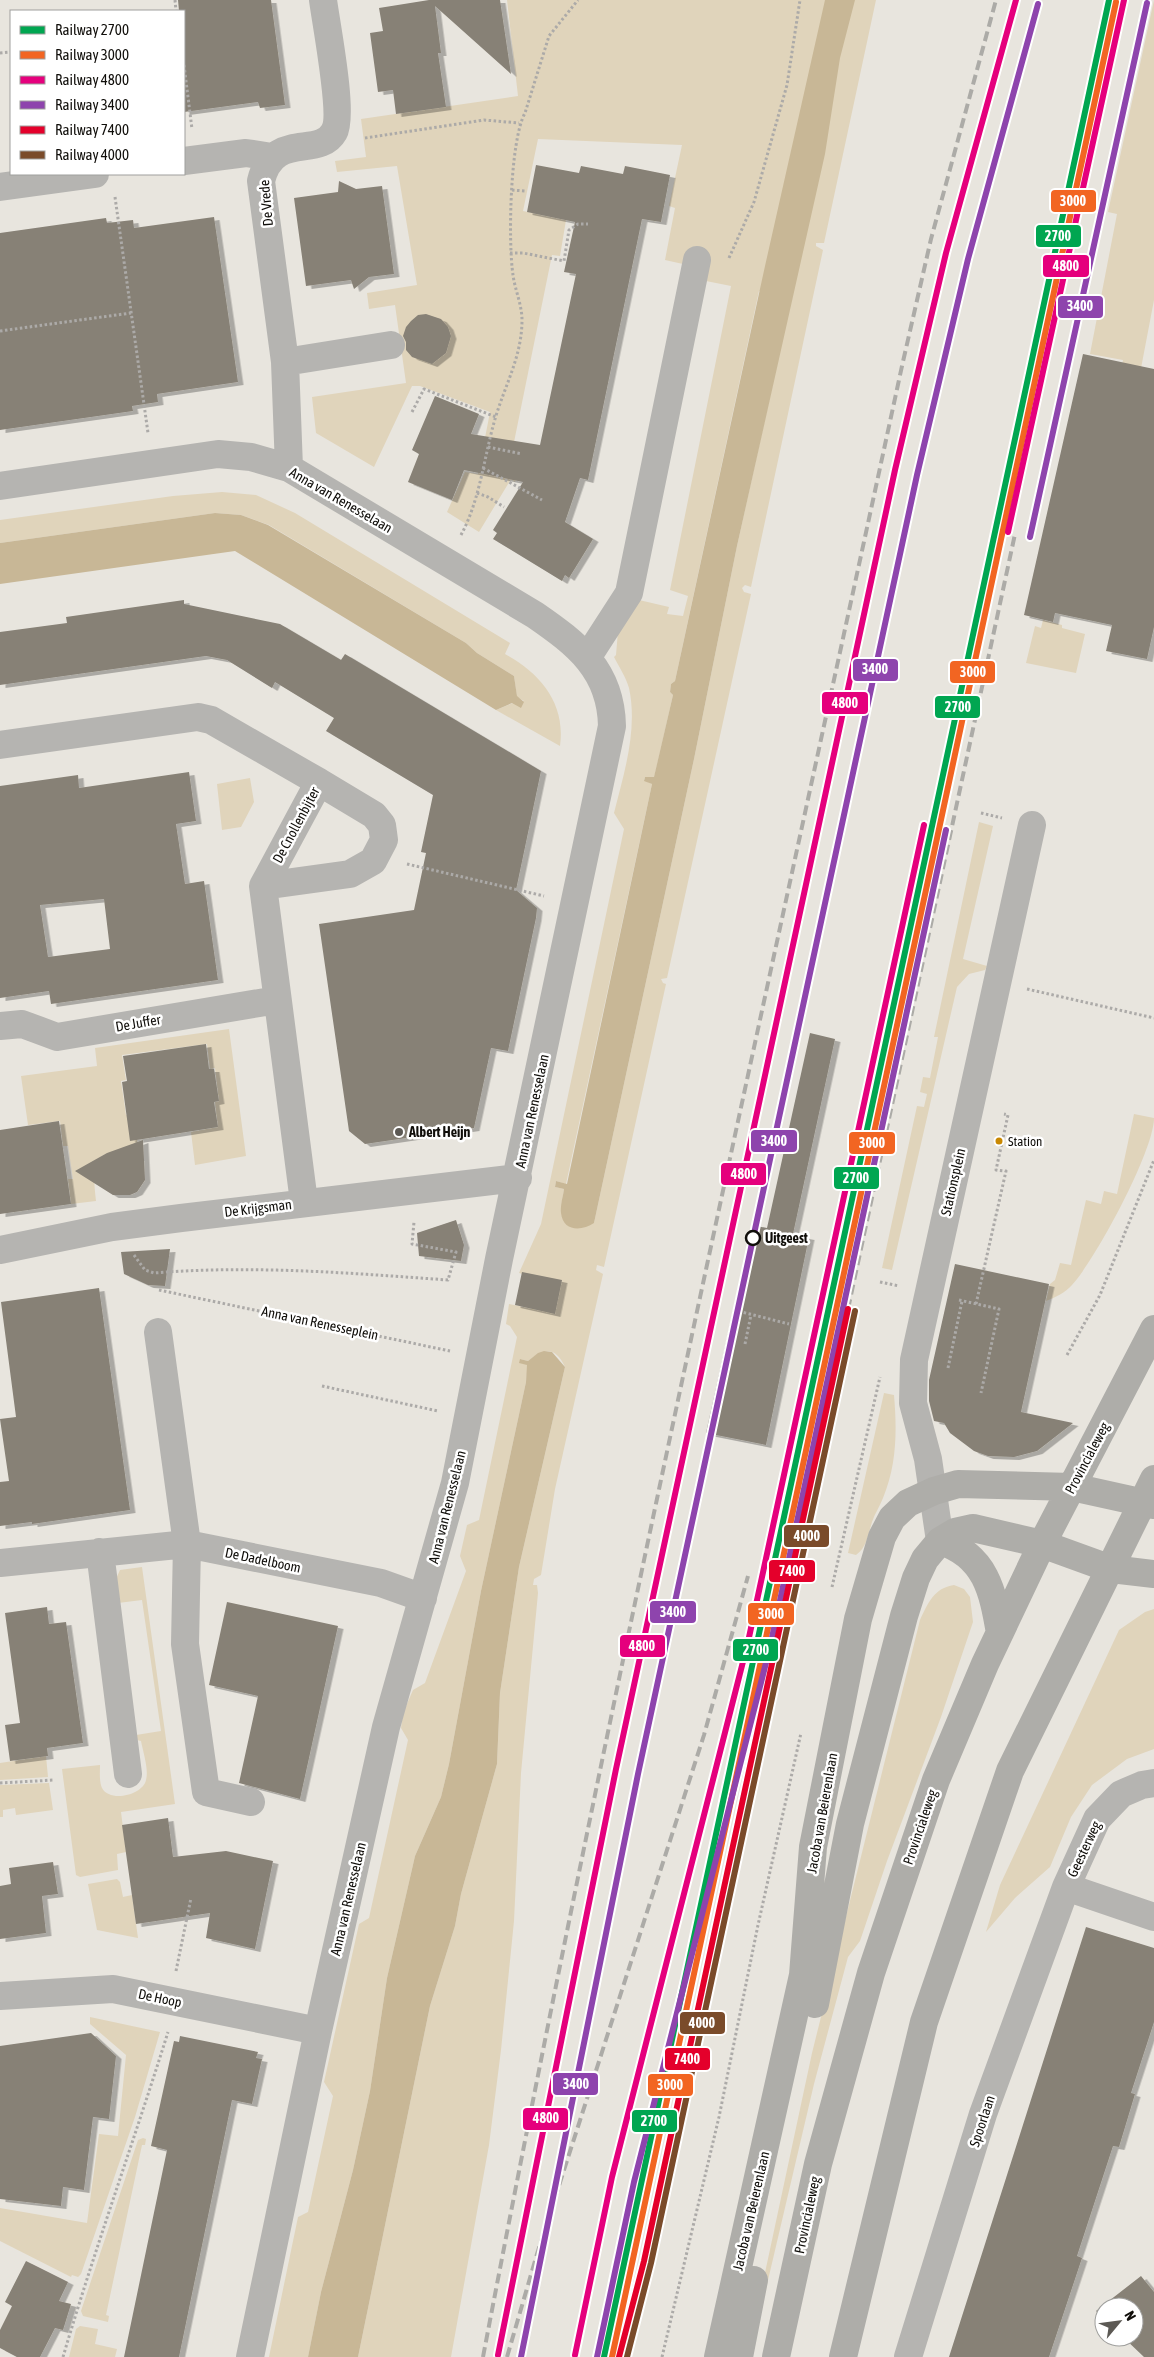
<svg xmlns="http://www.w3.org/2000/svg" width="1154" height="2357" font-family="'Asap Condensed',sans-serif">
  <defs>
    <filter id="shadow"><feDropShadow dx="5.5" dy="3" stdDeviation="0" flood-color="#0004"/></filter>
  </defs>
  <rect width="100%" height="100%" fill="#e8e5de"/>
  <path fill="#e0d4bb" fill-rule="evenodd" d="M507,0h369l-52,243h-8v3l7,4 -72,337 -6,-2 -3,3 2,4 7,2 -84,384 -6,1 2,4 3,1 -62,283 -7,-2 -1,5 7,4 -48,215 -14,86 -7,4 -1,6h4l1,8 -17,180 -7,148 -13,129 -12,95 -38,212h-93l72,-351 25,-80 6,-32 36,-130 3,-71 19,-126 46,-200c-10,-22 -22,-18 -37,-6l-8,-2 8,6 -2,17 -45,209 -32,173 -8,33 -26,59 -28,122 -17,113 -17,79 -32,122 -13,65h-39l29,-140 10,-5 25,-116 -9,-14 35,-158 10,-6 39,-178 -7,-12 2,-15 10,-23 12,-7 41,-112 -6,-15 7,-31 12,-5 38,-183 -7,-11 -4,-2 3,-20 45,9 5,-30 -40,-10 22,-49 83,-395 -10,-16c10,-40 24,-83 15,-125 -3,-11 -10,-21 -15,-31l2,-2 2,-24 21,-31 30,7 -2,7 16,2 5,-20 -18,-6 61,-304 -25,-5 -23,-17 -18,-4 10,-52 -6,-2 13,-61 -144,-6 -15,72 43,9 -6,36 -8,-1 -39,192 11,12 -9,23 -4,-3 -32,53 -32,-20 18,-40 13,2 12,-62 -70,-26h-8l-38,81 -58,-34 -4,-36 94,-14 -11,-78 -26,4 -2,-16 50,-8 -20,-119 -60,6 -2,-11 31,-4 -5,-38 157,-23zM759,291l33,6 -55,249 -43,213 -100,464 -33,-16 3,-18 -9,-2 1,-6 10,3 86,-400 -8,-4 1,-3 9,1 19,-83 -3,-3 1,-8 4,-3z
    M1154,0v300l-20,105 -19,-4 8,-41 -33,-6 27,-140 -9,-2z
    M222,492l34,3 39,18 215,130 -5,11c35,19 61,49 55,92l-64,-36 17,-7 11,-2 -7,-4 -3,-21 -37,-23 -11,-10 -197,-118 -28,-10 -26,-2 -215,30v-23l173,-24z
    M1043,620l19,5v3l23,6 -9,39 -50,-10 9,-37 6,2z
    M250,778l4,24 -13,25 -19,3 -5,-46z
    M979,822l14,4 -30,133 24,7 -2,4 -16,4 -12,13 -65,283 -10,-2 35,-162 7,1 3,-13 -7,-2 3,-15 7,1 8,-41h-4z
    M229,1029l17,127 -51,9 -4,-33 27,-5 -3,-25 4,-1 -4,-33 -5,1 -3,-25 -85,11 4,25 -5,1 5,34 5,-1 9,39c-46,-5 -49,5 -44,48l-25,3 -3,-25h5l-5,-33h-5l-3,-25 -32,4 -7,-49 76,-10 -2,-18z
    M1134,1114l20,4c0,33 -58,141 -82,167 -7,8 -16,12 -26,16l4,-17 5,-4 5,-17 11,2 15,-65 15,4 3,-13 13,3z
    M884,1393l10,2c3,35 3,69 -11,103 -3,8 -8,15 -11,24 -4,13 -5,25 -16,33l-8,-2z
    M142,1567l33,237 -54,8 5,40 -9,2 1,16 -38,7 -4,-2 -14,-106 38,-4c0,7 -1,16 2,23 8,15 41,7 44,-8 3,-11 -3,-28 -5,-39l-4,-1 -1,-5 25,-4 -19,-131 -24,3 -3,-22 5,-11z
    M954,1585l10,4 6,8 3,25 -32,95 -54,144 -27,80 -12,16 -34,127 -64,273h-3l65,-304 108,-433c8,-17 14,-32 34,-35z
    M1154,1609v140l-27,10 -35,26 -21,32 -21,50 -35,31 -29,34 14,-47 119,-255 26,-18z
    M46,1756l2,21 -48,3v-17z
    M49,1783l4,27 -37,5 -1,-7 -12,2v7h-3v-32z
    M117,1879l3,3 3,15 9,-2 6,43 -41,-8 -9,-46z
    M90,2017l70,15 -25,85 -54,157 -3,3 -6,-2 -1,2 -71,-36v-33l87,15 12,-89 19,2 8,-81 -36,-31z
    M143,2138l3,1 -1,6h-3l-36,170 3,1 -1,6 -25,-6 -2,-5 57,-171z
    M80,2326l18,3 -3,15 22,5 -2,8h-46l7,-28z"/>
  <path fill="#c8b796" d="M825,0h30l-15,58 -15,96 -88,392 -43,213 -100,464c-12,8 -31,9 -33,-10 -1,-8 2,-16 3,-24l-9,-2 1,-6 11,3 85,-400 -8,-3 1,-4h9l19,-82 -3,-3 1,-8 4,-3 90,-415z
    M215,513l26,2 27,10 198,118 11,10 37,23 3,20 7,6 -3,6 -9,-5 -16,7 -261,-159 -235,33v-41z
    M544,1351l8,1 13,15 -46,200 -19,126 -3,71 -36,130 -6,32 -25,80 -72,351h-50l13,-65 32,-122 17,-79 17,-113 28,-122 26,-59 8,-33 32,-173 45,-209 1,-17 -8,-2 1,-4 8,2 10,-8z"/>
  <path fill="#878176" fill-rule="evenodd" filter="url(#shadow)" d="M178,0h93l14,105 -25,3 -2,-6 -74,10v-101h-5z
    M429,0h71l11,74 -76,-68 6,47h-3l8,54 -50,7 -3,-24 -15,2 -8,-59 13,-2 -4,-23z
    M536,165l43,8 2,-7 42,8 2,-8 45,9 -9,47 -19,-3 -54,261 -8,-2 -15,44 28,17 -24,39 -4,-3 -3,6 -69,-42 4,-6 -4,-3 30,-48 -59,-12 -12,30 -44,-18 11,-28 -7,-4 23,-54 44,18 -8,20 69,11 36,-171 -12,-2 11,-50 -48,-10z
    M339,181l17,8 26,-3 12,88 -25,3 -15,12 -3,-9 -45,6 -12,-88 44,-6z
    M214,217l24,165 -81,12 1,8 -26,4 1,5 -133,19v-197l106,-15 1,5 26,-3 1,8z
    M426,314l15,5 7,8 3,9 -5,17 -14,11 -20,-7 -6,-7v-8l-3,-6 3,-9 5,-6 7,-6z
    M1083,354l71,15v258l-7,32 -41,-8 6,-26 -57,-12 -2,9 -29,-7z
    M184,600v4l96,20 61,36 4,-6 196,117 -25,119 21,18 -1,10 -28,133 -17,-3 -17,80 -109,16 -16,-13 -30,-207 95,-14 12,-57 -5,-1 12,-57 -107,-64 8,-13 -59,-36 -3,6 -45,-28 -21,-4 -206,29v-53l67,-9 -1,-6z
    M189,772l7,49 -20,3 9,60 19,-3 14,99 -167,24 -2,-13 -49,7v-212l78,-11 1,13zM104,899l6,50 -62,8 -8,-52z
    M810,1033l25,6 -42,195 16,3 -43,208 -60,-12 46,-208 15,3z
    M206,1044l3,25h5l5,32 -5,1 4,25 -88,14 -8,-59 5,-1 -4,-25z
    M59,1121l12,83 -71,10v-84z
    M143,1140l2,40 -8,12 -7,3h-17l-38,-24 32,-18z
    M456,1220l8,25 -3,16 -42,-5 -2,-23z
    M170,1249l-5,37 -17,-1 -24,-11 -3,-22z
    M955,1264l94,20 -28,128 52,11 -36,28 -23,6 -26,-1 -14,-5 -24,-18 -6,-10 -10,-2 -5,-20v-21z
    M522,1272l40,8 -7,34 -40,-9z
    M99,1288l31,222 -98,14v-2l-32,4v-44l9,-1 -9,-62 16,-2 -15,-115z
    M227,1602l111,24 -38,173 -61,-16 19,-87 -49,-11z
    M47,1607l2,17 17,-2 17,121 -36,5 1,8 -38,5 -5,-36 15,-2 -15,-110z
    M168,1818l5,39 53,-6 47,10 -18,88 -49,-11 4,-25 -74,11 -14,-99z
    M53,1862l5,32 -16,2 4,37 -46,6v-53l11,-2 -2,-16z
    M1086,1927l68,21v74l-23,71 4,1 -16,53 -6,-1 -36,110 5,2 -33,99h-100z
    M91,2033l25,23 -7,63 -16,-2 -9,73 -21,-3 -2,19 -61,-7v-153z
    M180,2036l78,16 -2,6 6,1 -10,45 -20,-4 -53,257h-55l43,-207 -16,-4 23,-105 5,1z
    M26,2261l42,21 -9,19 12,3 -8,26 -8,-2 -15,29h-23l-17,-9v-18l12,-24 -7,-4z
    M1141,2276l13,16v65h-10l-21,-20h11v-30h-30v11l-8,-7z"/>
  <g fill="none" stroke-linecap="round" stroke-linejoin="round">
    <path stroke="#acaaa8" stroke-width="3" stroke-dasharray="2.5 2.5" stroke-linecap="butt" d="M175,0l1,11
      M0,53l11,-1
      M184,65l8,64
      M365,138l119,-18 35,3
      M512,190l13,1
      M115,197l33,236
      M510,253h13l41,8 5,-31 9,-6h10
      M729,258l25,-56 33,-117 13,-85
      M0,331l131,-18
      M412,412l12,-23 72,28
      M488,447l34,7
      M483,468l59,32
      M477,493l11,4 16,10
      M461,535c19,-35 23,-78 34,-116 10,-34 27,-63 27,-99 0,-15 -7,-30 -9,-45 -5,-33 -3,-135 12,-162l24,-77 29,-36
      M981,813l21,5
      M407,864l137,32
      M1027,989l127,29
      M134,1255l11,15 9,3c98,-8 196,0 294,7l8,-28 -44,-8 2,-22
      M880,1282l19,4
      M159,1290l291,61
      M959,1300l40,9 -18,84
      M976,1304l30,-133 -10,-1 12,-55 -4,-1
      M734,1310l55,14
      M745,1344l6,-29
      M1067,1355l33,-60 54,-135
      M948,1368l14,-67
      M322,1386l116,25
      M832,1587l48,-210
      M0,1783l54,-3
      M176,1971l15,-73
      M63,2357c32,-109 71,-216 105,-325
      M662,2357l57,-240 39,-192 43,-192"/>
    <path stroke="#b5b4b1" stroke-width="28" d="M184,161l62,-8 26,4
      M0,187l95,-13
      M285,362l106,-17
      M289,468l-4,-106 -24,-181c12,-51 58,-22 73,-49 10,-16 -8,-109 -11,-132
      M0,486l218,-32 33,3 38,11 246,147c42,29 76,55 77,111l-113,533 -44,224 -69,244 -68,304 -68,326
      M587,658l42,-65 68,-333
      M0,745l198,-28 13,3 108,62 -56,104 41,316
      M263,886l87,-12 23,-13 11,-21 -2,-15 -8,-10 -55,-33
      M0,1026l22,-2 35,13 220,-37
      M0,1250l112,-23 69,-9 337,-40
      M158,1332l29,212 -2,100 21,148 45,10
      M940,1541l-12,-82 -15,-56 1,-43 118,-535
      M100,1552l28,222
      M0,1563l187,-19 194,39 42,15
      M1066,1887l88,30
      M0,1996l113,-7 205,42
      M908,2357l75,-243 83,-227 31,-68 24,-25 21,-9 12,-2"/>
    <path stroke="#aeada9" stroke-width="28" d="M940,1541c46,14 53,51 60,92
      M815,2004l35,-180 54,-208 12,-38 9,-19 15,-18 15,-9 18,-4 69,16 69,25 43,5
      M718,2357l85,-382 10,-128 45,-228 24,-82 10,-19 16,-15 26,-12 24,-7 114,3 82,18
      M739,2357l15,-77
      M776,2357l42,-193 53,-191 65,-193 49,-116 57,-120 112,-215
      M843,2357l81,-335 86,-251 144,-292"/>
    <path stroke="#acaba7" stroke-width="4" stroke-dasharray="10 5" stroke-linecap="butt" d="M848,1309l167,-775
      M483,2357c127,-666 276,-1328 419,-1991l29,-127 65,-239
      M507,2357l30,-103 167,-519 44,-159"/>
    <g stroke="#fff" stroke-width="10">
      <path id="rail-1" d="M604,2357l505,-2357"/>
    </g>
    <g stroke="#fff" stroke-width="10">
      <path id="rail-2" d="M612,2357l504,-2355"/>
    </g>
    <g stroke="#fff" stroke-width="10">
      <path id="rail-3" d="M1008,532l116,-532
        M498,2355l118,-586 279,-1299 51,-217 70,-253
        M575,2355l37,-178 136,-535 176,-817"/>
    </g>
    <g stroke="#fff" stroke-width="10">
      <path id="rail-4" d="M1030,537l117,-534
        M521,2357l117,-583 279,-1299 51,-216 70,-255
        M597,2357l37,-175 136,-535 176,-817"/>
    </g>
    <g stroke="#fff" stroke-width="10">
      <path id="rail-5" d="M619,2357l25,-96 204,-952"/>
    </g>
    <g stroke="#fff" stroke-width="10">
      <path id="rail-6" d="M627,2357l24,-94 204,-952"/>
    </g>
    <use href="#rail-1" stroke="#00a651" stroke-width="6"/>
    <use href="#rail-2" stroke="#f26522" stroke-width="6"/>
    <use href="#rail-3" stroke="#e5007d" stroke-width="6"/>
    <use href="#rail-4" stroke="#8e44ad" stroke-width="6"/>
    <use href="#rail-5" stroke="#e4002b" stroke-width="6"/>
    <use href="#rail-6" stroke="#7a4b2a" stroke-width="6"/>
  </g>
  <circle fill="#5c5954" stroke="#fff" stroke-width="2" cx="399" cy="1132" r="5"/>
  <circle fill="#c98802" stroke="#fff" stroke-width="2" cx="999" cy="1141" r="4.5"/>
  <circle fill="#fff" stroke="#100e0a" stroke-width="2.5" cx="753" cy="1238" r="7"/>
  <g text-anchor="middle" stroke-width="5" stroke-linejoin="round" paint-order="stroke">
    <g font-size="13" fill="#100e0a" stroke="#fff" text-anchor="start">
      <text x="1008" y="1146">Station</text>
    </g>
    <g font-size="14" fill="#100e0a" stroke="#fff">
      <text transform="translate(266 203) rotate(-95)" y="5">De Vrede</text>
      <text transform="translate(341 500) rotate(30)" y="5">Anna van Renesselaan</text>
      <text transform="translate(296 825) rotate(-62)" y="5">De Cnollenbijter</text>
      <text transform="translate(138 1023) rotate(-10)" y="5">De Juffer</text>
      <text transform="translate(532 1111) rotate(-78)" y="5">Anna van Renesselaan</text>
      <text transform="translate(953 1182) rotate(-77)" y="5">Stationsplein</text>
      <text transform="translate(258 1208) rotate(-7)" y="5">De Krijgsman</text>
      <text transform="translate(320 1323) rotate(12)" y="5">Anna van Renesseplein</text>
      <text transform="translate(1087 1458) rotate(-62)" y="5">Provincialeweg</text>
      <text transform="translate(447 1507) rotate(-76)" y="5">Anna van Renesselaan</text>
      <text transform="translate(263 1560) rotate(12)" y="5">De Dadelboom</text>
      <text transform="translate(822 1813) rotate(-80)" y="5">Jacoba van Beierenlaan</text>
      <text transform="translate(920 1827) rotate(-71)" y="5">Provincialeweg</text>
      <text transform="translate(1084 1849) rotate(-65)" y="5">Geesterweg</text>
      <text transform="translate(348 1899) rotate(-77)" y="5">Anna van Renesselaan</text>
      <text transform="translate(160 1998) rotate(12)" y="5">De Hoop</text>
      <text transform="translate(982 2121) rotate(-72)" y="5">Spoorlaan</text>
      <text transform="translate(751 2211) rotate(-77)" y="5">Jacoba van Beierenlaan</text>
      <text transform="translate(807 2215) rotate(-78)" y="5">Provincialeweg</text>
    </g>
    <g font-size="14" font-weight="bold" fill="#100e0a" stroke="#fff" text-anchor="start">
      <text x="409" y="1137">Albert Heijn</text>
    </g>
    <g font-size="14" font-weight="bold" fill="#100e0a" stroke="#fff" text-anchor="start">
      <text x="765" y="1243">Uitgeest</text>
    </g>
  </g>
  <g stroke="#fff" stroke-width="2">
    <rect x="1050" y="189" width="47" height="24" rx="5" fill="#f26522"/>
    <rect x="1035" y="224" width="47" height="24" rx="5" fill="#00a651"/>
    <rect x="1042" y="254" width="48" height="24" rx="5" fill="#e5007d"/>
    <rect x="1057" y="295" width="47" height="24" rx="5" fill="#8e44ad"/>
    <rect x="852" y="658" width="47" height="24" rx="5" fill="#8e44ad"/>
    <rect x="949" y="660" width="47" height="24" rx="5" fill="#f26522"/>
    <rect x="821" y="691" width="48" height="24" rx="5" fill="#e5007d"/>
    <rect x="934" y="695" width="47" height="24" rx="5" fill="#00a651"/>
    <rect x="750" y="1129" width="48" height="24" rx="5" fill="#8e44ad"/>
    <rect x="848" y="1131" width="48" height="24" rx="5" fill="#f26522"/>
    <rect x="720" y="1162" width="47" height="24" rx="5" fill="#e5007d"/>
    <rect x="833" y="1166" width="47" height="24" rx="5" fill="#00a651"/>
    <rect x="783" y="1524" width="47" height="24" rx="5" fill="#7a4b2a"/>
    <rect x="768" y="1559" width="48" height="24" rx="5" fill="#e4002b"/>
    <rect x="649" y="1600" width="48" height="24" rx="5" fill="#8e44ad"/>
    <rect x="747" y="1602" width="48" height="24" rx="5" fill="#f26522"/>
    <rect x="619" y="1634" width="47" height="24" rx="5" fill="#e5007d"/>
    <rect x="732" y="1638" width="47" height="24" rx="5" fill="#00a651"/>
    <rect x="679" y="2011" width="47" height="24" rx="5" fill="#7a4b2a"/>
    <rect x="664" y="2047" width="47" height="24" rx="5" fill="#e4002b"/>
    <rect x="552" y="2072" width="47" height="24" rx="5" fill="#8e44ad"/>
    <rect x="647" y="2073" width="47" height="24" rx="5" fill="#f26522"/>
    <rect x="522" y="2107" width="47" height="24" rx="5" fill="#e5007d"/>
    <rect x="631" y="2109" width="47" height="24" rx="5" fill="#00a651"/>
  </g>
  <g font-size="14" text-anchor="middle" font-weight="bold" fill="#fff">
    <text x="1073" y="206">3000</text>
    <text x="1058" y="241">2700</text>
    <text x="1066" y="271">4800</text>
    <text x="1080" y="311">3400</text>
    <text x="875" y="674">3400</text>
    <text x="973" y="677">3000</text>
    <text x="845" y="708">4800</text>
    <text x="958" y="712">2700</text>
    <text x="774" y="1146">3400</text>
    <text x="872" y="1148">3000</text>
    <text x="744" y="1179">4800</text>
    <text x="856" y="1183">2700</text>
    <text x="807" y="1541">4000</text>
    <text x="792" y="1576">7400</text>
    <text x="673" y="1617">3400</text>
    <text x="771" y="1619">3000</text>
    <text x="642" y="1651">4800</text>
    <text x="756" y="1655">2700</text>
    <text x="702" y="2028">4000</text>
    <text x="687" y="2064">7400</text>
    <text x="576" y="2089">3400</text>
    <text x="670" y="2090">3000</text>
    <text x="546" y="2123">4800</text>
    <text x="654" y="2126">2700</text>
  </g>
  <rect x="10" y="10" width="175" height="165" fill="#ffffff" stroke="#9f9f9d"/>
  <rect x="20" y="26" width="25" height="8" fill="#00a651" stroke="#9f9f9d"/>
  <text x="55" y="35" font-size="15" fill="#100e0a">Railway 2700</text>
  <rect x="20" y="51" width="25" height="8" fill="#f26522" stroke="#9f9f9d"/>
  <text x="55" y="60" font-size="15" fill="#100e0a">Railway 3000</text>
  <rect x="20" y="76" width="25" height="8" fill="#e5007d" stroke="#9f9f9d"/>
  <text x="55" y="85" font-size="15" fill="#100e0a">Railway 4800</text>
  <rect x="20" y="101" width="25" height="8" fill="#8e44ad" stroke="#9f9f9d"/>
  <text x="55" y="110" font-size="15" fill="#100e0a">Railway 3400</text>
  <rect x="20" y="126" width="25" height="8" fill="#e4002b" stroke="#9f9f9d"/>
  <text x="55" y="135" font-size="15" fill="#100e0a">Railway 7400</text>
  <rect x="20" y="151" width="25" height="8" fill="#7a4b2a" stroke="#9f9f9d"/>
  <text x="55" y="160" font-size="15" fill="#100e0a">Railway 4000</text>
  <g transform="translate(1119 2322) rotate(61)"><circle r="24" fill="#ffffff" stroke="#9f9f9d"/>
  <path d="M0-4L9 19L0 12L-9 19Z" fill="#5c5954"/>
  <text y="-8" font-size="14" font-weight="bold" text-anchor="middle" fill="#100e0a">N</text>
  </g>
</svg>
